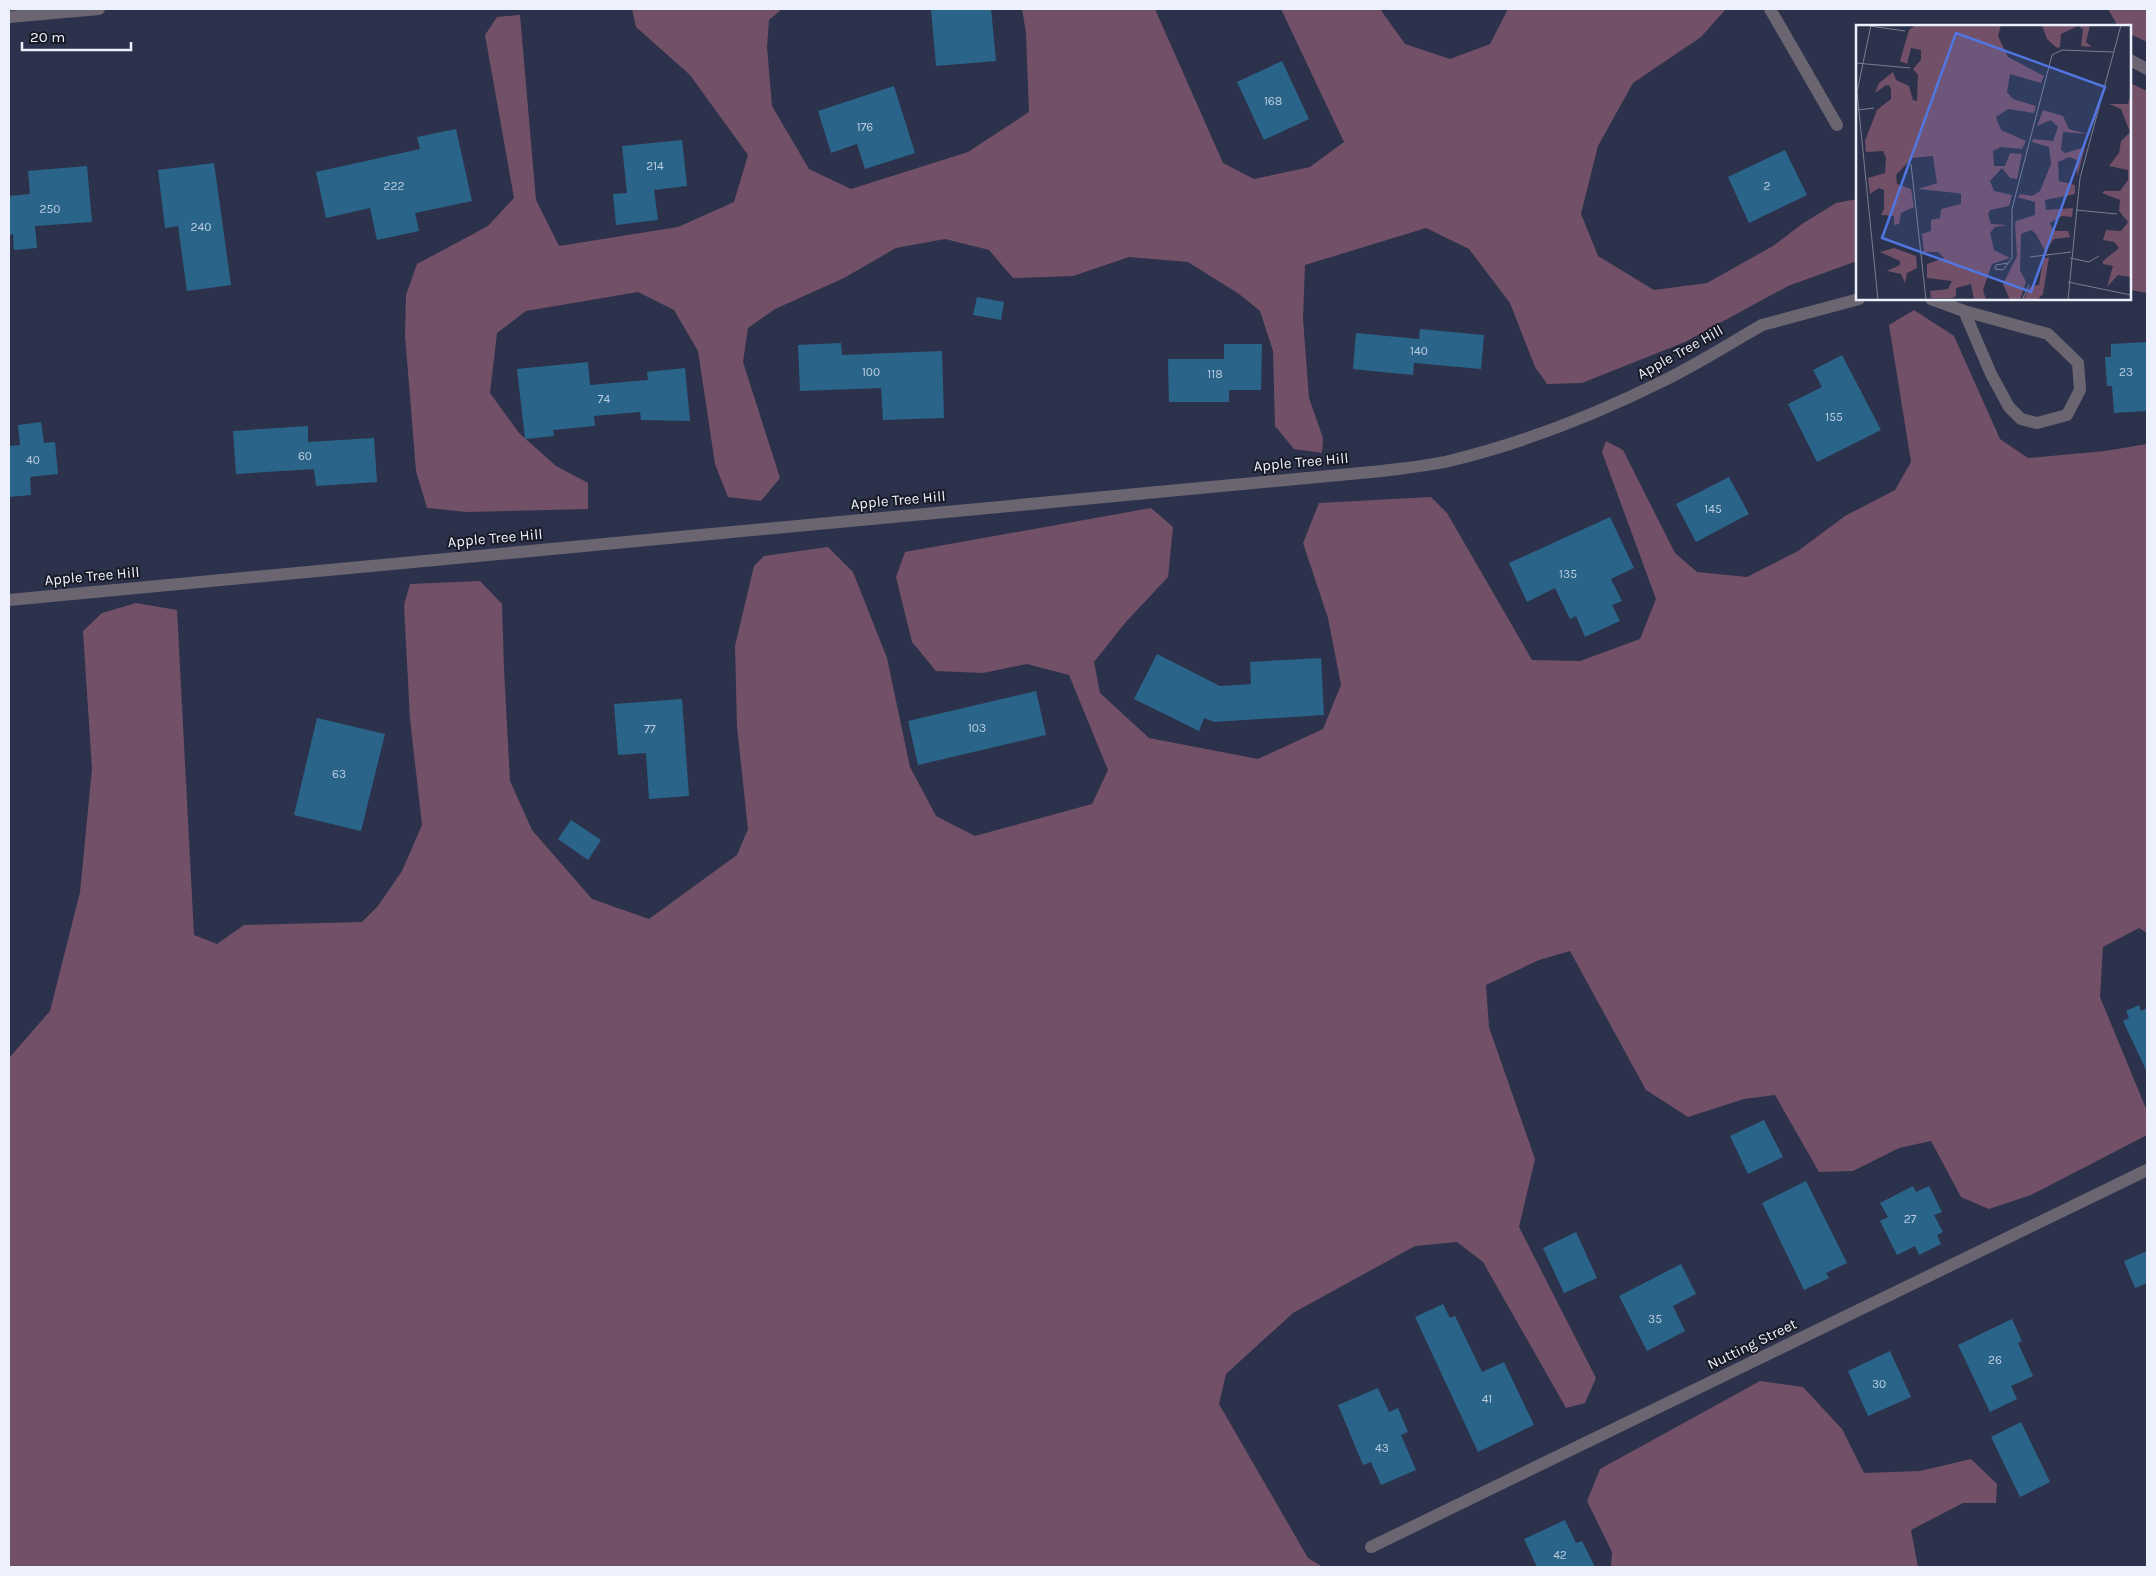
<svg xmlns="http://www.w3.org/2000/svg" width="2156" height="1576" font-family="Karla,sans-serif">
  <rect width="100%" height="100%" fill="#2c324b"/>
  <path fill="#725067" d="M632,9h150l-13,11 -2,27 5,59 37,63 42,20 117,-37 61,-40 -3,-79 -4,-24h133l68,154 31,16 56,-12 34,-25 -63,-133h99l25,35 45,15 40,-15 18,-35h218l-25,28 -68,46 -35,63 -17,68 17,42 56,34 53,-7 66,-37 29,-22 34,-21 21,-4v62l-69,25 -103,56 -103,41 -35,1 -12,-17 -25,-64 -41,-54 -43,-21 -121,37 -2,54 6,79 14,40 -1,15 -28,-4 -19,-23 -2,-75 -13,-40 -21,-17 -51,-32 -59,-5 -56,19 -60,2 -24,-28 -44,-11 -49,9 -52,30 -69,31 -27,19 -5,34 37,116 -19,23 -33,-4 -13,-33 -17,-113 -24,-41 -36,-18 -112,19 -29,22 -7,60 29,40 37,33 32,17v26l-121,3 -40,-4 -11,-37 -11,-136 1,-40 11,-31 71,-38 26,-28 -29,-163 12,-18 23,-2 16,185 23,46 119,-19 56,-25 14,-47 -58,-80 -54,-48z
    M2108,9h39v33l-17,-8v-8h-12z
    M2130,83l17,8v202l-17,-3z
    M1914,310l40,26 46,103 28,19 77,-7 42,-7v489l-8,-5 -36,19 -3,50 47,114v24l-116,60 -42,14 -28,-12 -30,-56 -32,7 -46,23 -34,1 -44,-77 -31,4 -56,18 -42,-27 -76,-139 -31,9 -53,25 3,42 46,132 -16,68 77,151 -11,25 -19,5 -83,-146 -26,-20 -42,4 -122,67 -67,61 -7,30 89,154 15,9h-1314v-509l41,-47 30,-119 12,-123 -9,-138 19,-18 34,-10 41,7 17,325 23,9 27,-19 118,-3 16,-16 24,-35 20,-46 -12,-106 -6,-114 6,-21 70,-3 22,23 2,65 6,112 22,49 60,69 57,20 88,-64 11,-26 -11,-102 -2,-81 19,-80 10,-10 64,-9 25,25 34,86 23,109 26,49 39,20 117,-32 16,-34 -39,-95 -42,-11 -44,9 -47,-2 -24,-29 -16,-65 9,-25 246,-44 22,19 -5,50 -43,46 -31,39 6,31 49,45 109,21 65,-30 18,-44 -13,-67 -25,-75 16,-40 112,-6 16,16 85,147 48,1 60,-22 16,-40 -54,-147 4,-11 17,9 52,103 22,19 50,5 51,-26 47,-35 50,-26 16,-28 -22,-137z
    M1760,1381l43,6 39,42 22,44 56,-2 51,-12 26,25 -1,19h-33l-52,27 7,37h-307l1,-15 -25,-51 13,-32z"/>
  <path fill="#2b6489" d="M931,9h60l5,52 -60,5z
    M1282,61l27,58 -45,21 -27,-58z
    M894,86l21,67 -50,16 -8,-25 -26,9 -13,-42z
    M456,129l16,72 -57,12 4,18 -42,9 -7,-32 -44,10 -10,-46 104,-23 -3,-12z
    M682,140l5,46 -33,4 4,30 -42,5 -3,-31 14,-1 -5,-47z
    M1785,150l22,45 -58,28 -21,-46z
    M214,163l17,122 -44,6 -9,-65 -13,2 -7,-58z
    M87,166l5,56 -57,4 2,22 -23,2 -1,-16 -4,1v-39l21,-2 -2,-23z
    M977,297l27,5 -3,18 -28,-5z
    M1420,329l64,6 -3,34 -67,-6 -1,12 -60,-6 3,-36 63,6z
    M2147,342v69l-33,2 -2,-27h-5l-2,-29h6v-13z
    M841,343l1,12 100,-4 2,67 -61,2 -2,-32 -81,3 -2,-46z
    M1224,344h38l-1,46h-32v12h-60l-1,-43h56z
    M1842,355l39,75 -64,32 -29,-58 34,-17 -9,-17z
    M588,362l2,23 58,-5 -1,-8 38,-4 5,53 -49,-1 -1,-8 -46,4 1,10 -42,4 1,6 -29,3 -8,-70z
    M41,422l3,21 11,-1 3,32 -28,3 1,18 -22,2v-51l11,-1 -2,-20z
    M308,426v16l66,-4 3,44 -61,4 -2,-17 -78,5 -3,-43z
    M1729,477l20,37 -53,28 -20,-38z
    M1610,517l24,51 -23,11 11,22 -10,4 8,16 -35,16 -9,-21 -6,3 -15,-31 -28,14 -18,-39z
    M1157,654l63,32 31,-2 -1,-22 71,-4 3,57 -110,7 -10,-4 -5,13 -65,-32z
    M1036,691l10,44 -128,30 -10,-44z
    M682,699l7,97 -40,3 -3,-46 -28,2 -4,-51z
    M317,718l68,16 -24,97 -67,-16z
    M571,820l30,20 -13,20 -30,-21z
    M2139,1005l2,6 6,-3v64l-24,-51 6,-3 -3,-7z
    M1764,1120l19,37 -35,17 -18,-38z
    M1806,1181l41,82 -21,10 3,5 -25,12 -42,-87z
    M1913,1186l3,6 13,-6 13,26 -8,3 9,17 -6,3 4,9 -22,11 -4,-9 -18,9 -17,-34 8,-4 -8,-14z
    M1576,1232l21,46 -33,15 -21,-45z
    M2147,1251v32l-12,5 -11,-27z
    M1681,1264l15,30 -23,12 12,25 -38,20 -28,-55z
    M1443,1304l7,14 5,-2 27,56 22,-10 30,63 -56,27 -63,-135z
    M2012,1319l10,22 -4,2 15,33 -22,10 6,13 -27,13 -32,-67z
    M1890,1351l21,46 -43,19 -20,-45z
    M1378,1388l11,24 9,-4 10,24 -7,3 15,35 -35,15 -10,-23 -8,3 -25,-60z
    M2021,1422l29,60 -30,15 -29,-60z
    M1565,1520l11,23 6,-2 13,26h-58l-13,-28z"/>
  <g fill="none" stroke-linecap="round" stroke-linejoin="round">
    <path stroke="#6b6571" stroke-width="12" d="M2130,60l17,9
      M1931,299l33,12 84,23 30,29 2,27 -13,25 -30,8 -16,-4 -12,-12 -18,-33 -27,-63
      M1762,325l97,-26"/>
    <path stroke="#6b6571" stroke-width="12" d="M1770,9l67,116
      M9,17l90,-8
      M9,600l1373,-129c22,-3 45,-5 67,-10 74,-18 146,-46 214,-80 33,-16 66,-37 99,-56
      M1371,1547l776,-377"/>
  </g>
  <g text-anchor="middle" stroke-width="4" stroke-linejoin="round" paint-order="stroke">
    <g font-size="12" fill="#bccde0">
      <text x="1273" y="105">168</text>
      <text x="865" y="131">176</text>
      <text x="655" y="170">214</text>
      <text x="394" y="190">222</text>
      <text x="1767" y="190">2</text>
      <text x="50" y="213">250</text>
      <text x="201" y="231">240</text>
      <text x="1419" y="355">140</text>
      <text x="871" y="376">100</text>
      <text x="2126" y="376">23</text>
      <text x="1215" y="378">118</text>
      <text x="604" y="403">74</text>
      <text x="1834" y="421">155</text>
      <text x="305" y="460">60</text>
      <text x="33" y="464">40</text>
      <text x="1713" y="513">145</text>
      <text x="1568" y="578">135</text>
      <text x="977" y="732">103</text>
      <text x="650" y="733">77</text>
      <text x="339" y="778">63</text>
      <text x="1910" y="1223">27</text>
      <text x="1655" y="1323">35</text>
      <text x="1995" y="1364">26</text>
      <text x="1879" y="1388">30</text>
      <text x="1487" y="1403">41</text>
      <text x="1382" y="1452">43</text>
      <text x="1560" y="1559">42</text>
    </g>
    <g font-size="15" fill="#edf0fd" stroke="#181b26">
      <text transform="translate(1680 352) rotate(-29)" y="5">Apple Tree Hill</text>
      <text transform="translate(1301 462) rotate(-5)" y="5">Apple Tree Hill</text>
      <text transform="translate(898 500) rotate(-5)" y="5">Apple Tree Hill</text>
      <text transform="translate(495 538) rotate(-5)" y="5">Apple Tree Hill</text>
      <text transform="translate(92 576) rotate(-5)" y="5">Apple Tree Hill</text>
      <text transform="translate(1752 1344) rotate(-26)" y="5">Nutting Street</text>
    </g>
  </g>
  <g transform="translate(1856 25)">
    <rect width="275" height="275" fill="#2c324b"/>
    <path d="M60,0h85l-3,11 10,21 36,19 -3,7 -31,-9 -3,18 6,7 23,7 -2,7 -26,-4 -12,8 5,13 25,11 -4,8 -21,-2 -8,4 1,15h11l5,-13 12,1 -5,25 -7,-1 -8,-10 -12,13 4,10 18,4 -3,11 -19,4 -2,4 3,10 17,1 -13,2 -5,6 4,17 16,8 -18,6 -9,26 3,10h-12l-3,-16 -15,4v8l-4,2h-21l-1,-7 18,-2 4,-8 -25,-3v-14l17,-6 -6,-6h-14l-2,-18 9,-3v-11l9,-2 1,-9 20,-5v-10l-4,-1 -39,-4 19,-6 -4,-27 -21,2 -16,17 1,9 14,5 3,18 -13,6 -2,11 -5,1v-9l-13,-1 3,-6v-19l-5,-2 -9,6 -2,-16 17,-5 1,-15 -3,-7 -17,1 -1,-11 12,-31 14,-11v-10l-2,-4 -4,1 -10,7 4,-10 14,-11 3,8 13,6 4,14 4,1 1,-26 -5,-6 8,-9v-10l-10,-2 -4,16 -7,-3 9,-31zM186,0h48l-4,17 6,5 -11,-1 2,-17 -5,-3 -17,8 -1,13 -3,1 -10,-9zM275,68v184l-13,-2 -11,12 6,-21 -10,-2v-3l16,-13 -5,-6 -11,-2 3,-10 15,1 7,-9 -9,-11 1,-11 -18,-7 2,-2h16l8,-11v-10l-19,-4 10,-13 2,-12 9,-9 -9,-23 -12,-5h19zM187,85l20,6 6,13 18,5 -24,-2 -2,18 4,3 20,-6 -8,30v-17l-8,-3 -11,5 1,19 16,4v9l-30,6 1,10 27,-2 -1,9 -10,-1 -12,7 3,8h15l2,6 -16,2 -9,12 -9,-17 -5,-4 -10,4 -1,36 6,12 -6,18h-10l-7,-16 14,-28 -2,-32 1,-3 19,-6v-13l-18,-5 4,-3 11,2 8,-5 11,-27 -2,-17 -17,-5 1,-3 20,2 5,-14 -7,-7 -14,6zM38,223l22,8 1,12 -10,5 -2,10 -4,-9 -14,-3 13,-6v-4l-20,-9zM193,232l-6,37 -6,6h-14l7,-13 9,-2 4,-26z" fill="#725067"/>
    <path fill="none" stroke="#797e92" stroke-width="1" d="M15,0l-14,67 21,208M14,1l35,5M0,38l54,5M2,85l16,-2M55,139l15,136M220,185l41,4M174,232l41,-5M214,233l19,4 10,-6M152,238l-12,2 -1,4 8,1 9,-12v-49l40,-154 10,-5 51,2M212,257l63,13M166,275l7,-15M212,275l12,-122 41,-153"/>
    <path fill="#5176e1" fill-opacity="0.15" stroke="#5176e1" stroke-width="2.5" d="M100,8l149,54 -74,205 -149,-54z"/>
    <rect width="275" height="275" fill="none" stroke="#edf0fd" stroke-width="2.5"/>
  </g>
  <rect width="2156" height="1576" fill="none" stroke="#edf0fd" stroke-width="20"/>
  <path d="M22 42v8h109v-8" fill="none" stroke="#edf0fd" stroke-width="2.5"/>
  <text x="30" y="42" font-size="15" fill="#edf0fd" stroke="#181b26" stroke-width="4" paint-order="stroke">20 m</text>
</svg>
